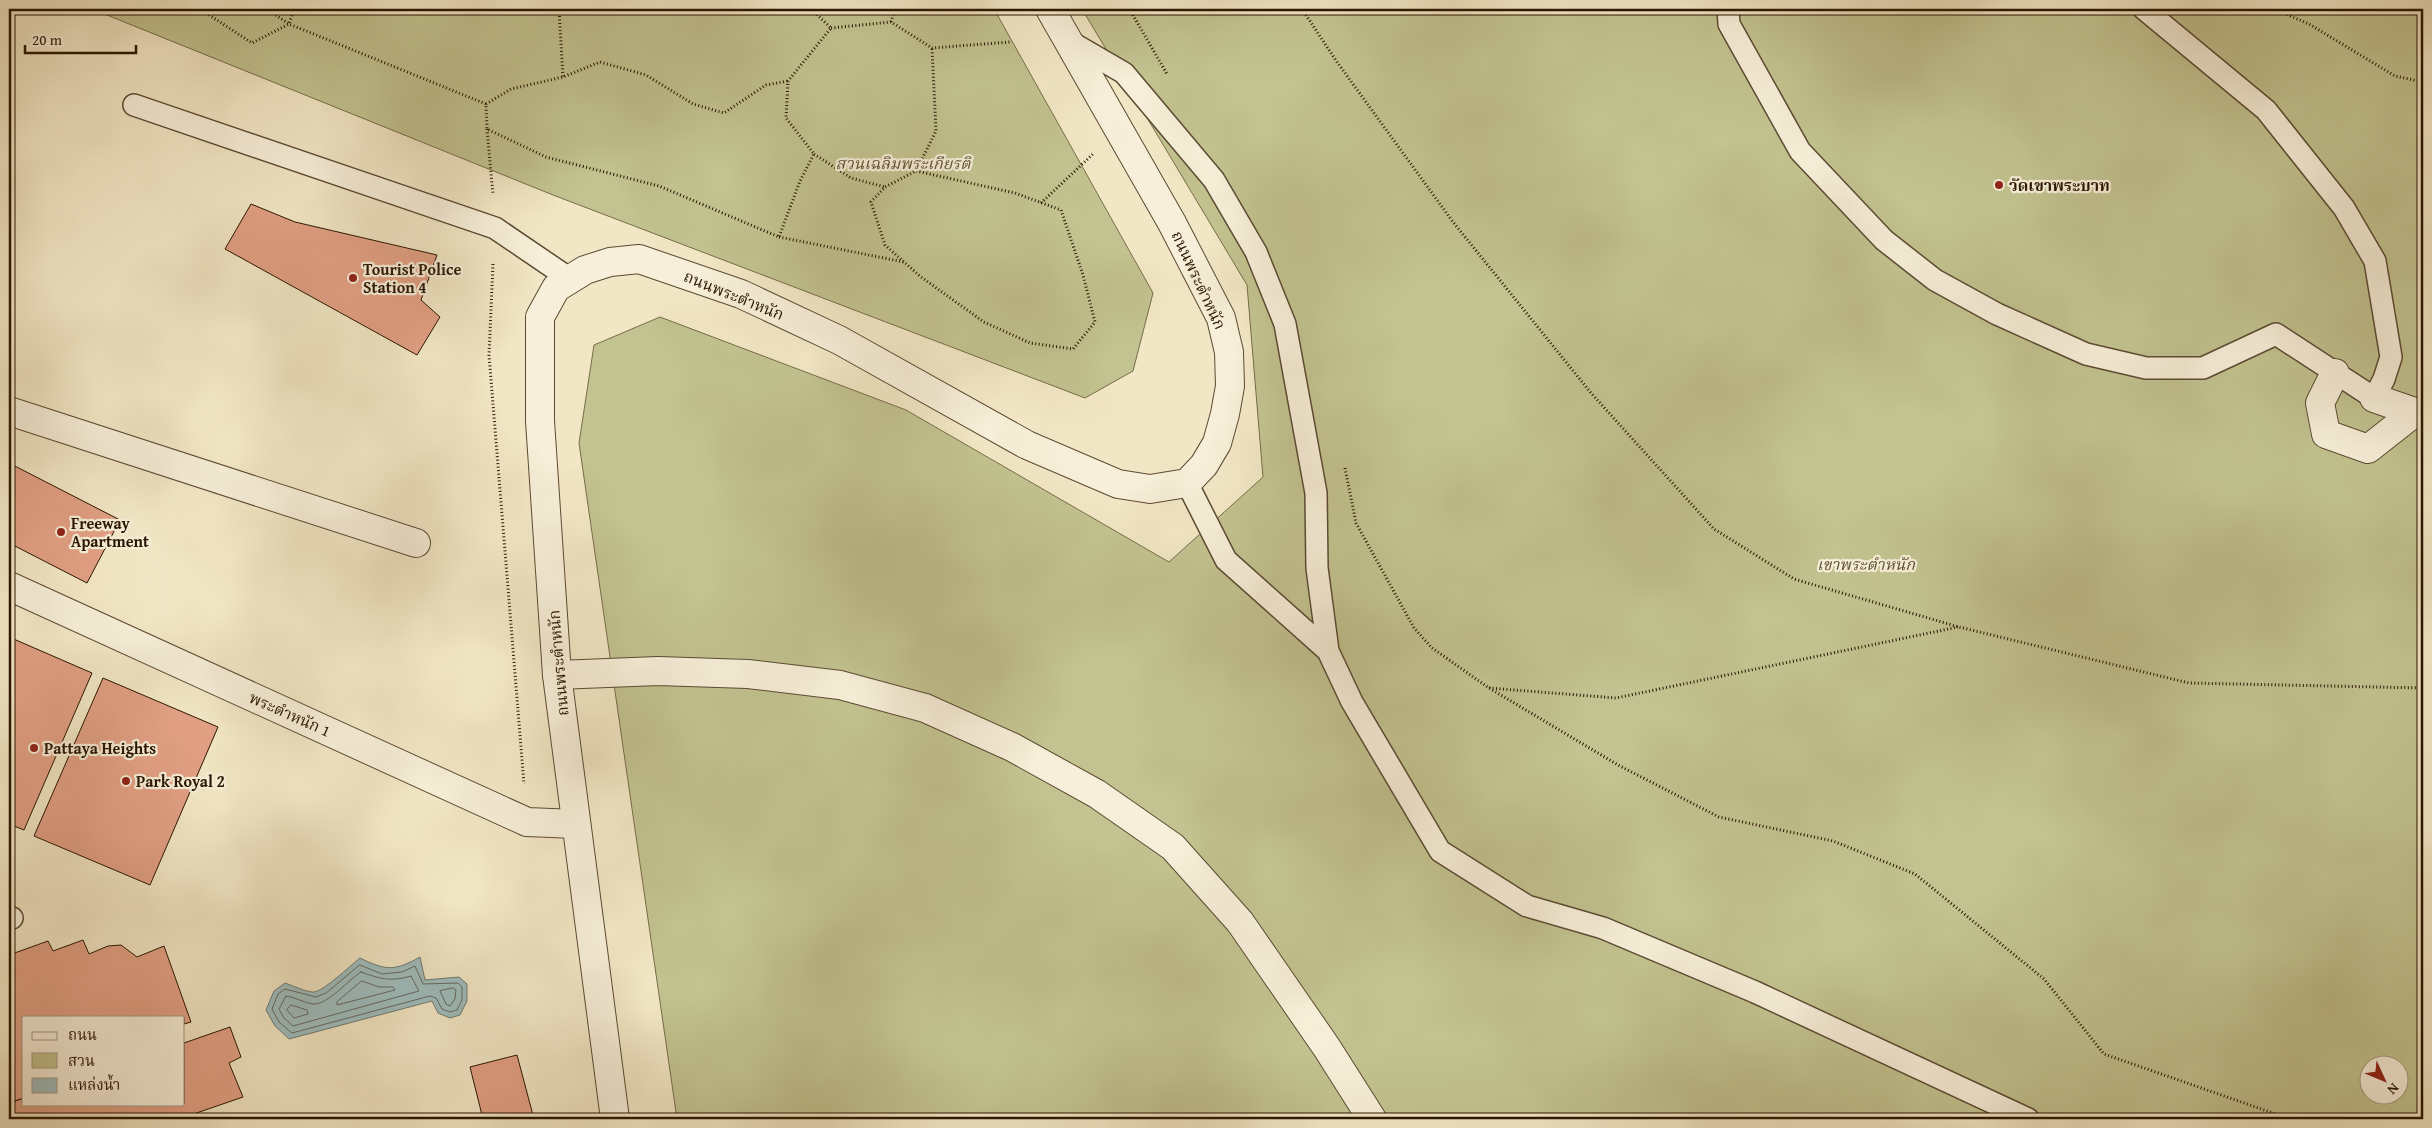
<svg xmlns="http://www.w3.org/2000/svg" width="2432" height="1128" font-family="'Gentium Book Plus','Noto Serif Thai',serif">
  <rect width="100%" height="100%" fill="#f2e7c5"/>
  <filter id="stains"><feTurbulence type="fractalNoise" baseFrequency=".004" numOctaves="4"/><feColorMatrix values="0 0 0 0 .2 0 0 0 0 .09 0 0 0 0 .02 0 0 0 .5 -.17"/></filter>
  <radialGradient id="worn" r=".72"><stop offset=".6" stop-color="#630" stop-opacity="0"/><stop offset="1" stop-color="#630" stop-opacity=".3"/></radialGradient>
  <path fill="#c2c390" stroke="#766c48" fill-rule="evenodd" d="M92,9h902l159,284 -20,78 -48,27 -532,-203z
    M1082,9h1341v1110h-1746l-98,-676 15,-98 66,-28 246,93 263,152 94,-85 -16,-192zM2370,1066h30v30h-30z"/>
  <path fill="#9fbdbe" stroke="#707a72" d="M420,957l5,23 34,-3 8,7v17l-7,14 -10,3 -12,-5 -6,-12 -143,38 -14,-13 -9,-16 8,-19 11,-8c9,3 18,8 27,9 9,2 39,-27 48,-34 26,13 35,13 60,-1z"/>
  <g fill="none" stroke-linecap="round" stroke-linejoin="round">
    <path stroke="#646960" stroke-width="1" d="M360,965l22,9 20,-2 13,-6 8,18 35,-1 4,4v13l-5,10 -7,2 -8,-3 -6,-11 -6,-2 -138,37 -13,-11 -7,-13 6,-15 7,-5 31,8 10,-4z
      M361,972c19,7 30,10 50,4l8,15 -126,35 -9,-8 -5,-9 7,-13c9,1 18,7 27,8 15,1 35,-24 48,-32z
      M362,981l17,6h14l2,3 -58,15v-3z
      M453,988l3,2 -1,9 -5,7 -4,-2 -6,-13z
      M291,1005l16,5 1,4 -14,4 -7,-8z"/>
  </g>
  <path fill="#e2a084" stroke="#2a1501" d="M251,204l44,18 142,33 -16,45 19,17 -23,38 -192,-106z
    M9,463l111,57 -33,63 -78,-40z
    M9,637l83,36 -68,157 -15,-6z
    M103,678l115,49 -68,158 -116,-49z
    M83,940l6,14 19,-8 13,-1 16,12 27,-11 27,76 -7,2v-7h-160v81l-15,5v-148l39,-14 5,10z
    M230,1027l11,30 -12,6 14,34 -64,22h-170v-16l15,-5v6h160v-61z
    M517,1055l17,64h-51l-13,-52z"/>
  <g fill="none" stroke-linecap="round" stroke-linejoin="round">
    <g stroke="#5c4a32" stroke-width="24">
      <path id="service" d="M1728,9l1,15 71,127 84,89 51,40 62,34 89,40 60,14h57l73,-34 98,64 10,-19 7,-22 -16,-96 -31,-53 -78,-98 -122,-101
        M1069,41l55,32 90,107 42,72 29,72 31,169 1,75 11,83 24,51 88,149 87,55 76,22 152,64 273,127
        M134,105l361,123 75,51
        M1187,483l39,77 102,91
        M9,917l3,1"/>
    </g>
    <g stroke="#5c4a32" stroke-width="30">
      <path id="pedestrian" d="M2335,373l-15,30 6,31 42,15 47,-37
        M2374,398l49,17"/>
    </g>
    <g stroke="#5c4a32" stroke-width="30">
      <path id="minor" d="M9,411l407,132
        M9,586l518,236 49,2
        M557,675l101,-4 90,3 92,11 85,23 87,39 85,47 76,53 67,75 87,126 45,71"/>
    </g>
    <g stroke="#5c4a32" stroke-width="30">
      <path id="tertiary" d="M615,1119l-58,-444 -17,-254v-104l16,-29 29,-18 25,-8 29,-3 102,35 98,46 188,105 91,39 32,5 37,-6 17,-18 13,-22 8,-29 5,-28 -1,-34 -8,-34 -49,-95 -122,-214"/>
    </g>
    <path stroke="#2a1501" stroke-width="3" stroke-dasharray="1 2.5" stroke-linecap="butt" d="M200,9l52,34 37,-19 5,-15
      M267,9l22,15 197,80 1,25 59,28 113,29 120,51 21,-56 14,-27 -28,-36 2,-37 43,-53 -20,-19
      M559,9l4,68
      M1302,9l35,53 116,160 138,171 123,136 80,50 165,48 230,56 234,5
      M2274,9l35,15 86,52 28,6
      M1118,10h12l37,64
      M891,22l4,-13
      M831,28l60,-6 41,26 78,-6
      M486,104l25,-15 52,-12 37,-15 46,13 47,29 31,9 42,-28 22,-4
      M487,129l6,66
      M814,154l37,24 34,9
      M916,171l99,22 46,17 22,65 12,47 -22,27 -43,-6 -46,-21 -63,-45 -36,-32 -14,-43 14,-15z
      M916,171l20,-40 -4,-83
      M1041,203l52,-49
      M779,237l125,25
      M493,264l-4,91 35,429
      M1345,468l11,55 58,105 18,20 57,40 129,77 101,52 114,24 82,33 129,105 60,75 186,65
      M1489,688l127,10 342,-71"/>
    <use href="#service" stroke="#f7efd9" stroke-width="21"/>
    <use href="#pedestrian" stroke="#f7efd9" stroke-width="28"/>
    <use href="#minor" stroke="#f7efd9" stroke-width="28"/>
    <use href="#tertiary" stroke="#f7efd9" stroke-width="28"/>
  </g>
  <g fill="#8f2418" stroke="#f7efd9" stroke-width="2">
    <circle cx="1999" cy="185" r="5"/>
    <circle cx="353" cy="278" r="5"/>
    <circle cx="61" cy="532" r="5"/>
    <circle cx="34" cy="748" r="5"/>
    <circle cx="126" cy="781" r="5"/>
  </g>
  <g text-anchor="middle" stroke-width="4.5" stroke-linejoin="round" paint-order="stroke">
    <g font-size="16" font-style="italic" fill="#5f5233" stroke="#f7efd9">
      <text x="903" y="169">สวนเฉลิมพระเกียรติ</text>
      <text x="1866" y="570">เขาพระตำหนัก</text>
    </g>
    <g font-size="16" font-weight="bold" fill="#2a1501" stroke="#f7efd9" text-anchor="start">
      <text x="2009" y="191">วัดเขาพระบาท</text>
      <text x="363" y="275">Tourist Police<tspan x="363" dy="18">Station 4</tspan></text>
      <text x="71" y="529">Freeway<tspan x="71" dy="18">Apartment</tspan></text>
      <text x="44" y="754">Pattaya Heights</text>
      <text x="136" y="787">Park Royal 2</text>
    </g>
    <g font-size="16" fill="#2a1501" stroke="#f7efd9">
      <text transform="translate(1199 280) rotate(65)" y="6">ถนนพระตำหนัก</text>
      <text transform="translate(734 295) rotate(22)" y="6">ถนนพระตำหนัก</text>
      <text transform="translate(558 663) rotate(-95)" y="6">ถนนพระตำหนัก</text>
      <text transform="translate(290 714) rotate(24)" y="6">พระตำหนัก 1</text>
    </g>
  </g>
  <rect width="2432" height="1128" fill="none" stroke="#f2e7c5" stroke-width="30"/>
  <rect x="10" y="10" width="2412" height="1108" fill="none" stroke="#2a1501" stroke-width="2.5"/>
  <rect x="15" y="15" width="2402" height="1098" fill="none" stroke="#2a1501"/>
  <rect x="22" y="1016" width="162" height="90" fill="#f7efd9" stroke="#a59883"/>
  <rect x="32" y="1032" width="25" height="8" fill="#f7efd9" stroke="#a59883"/>
  <text x="68" y="1040" font-size="15" fill="#2a1501">ถนน</text>
  <rect x="32" y="1053" width="25" height="15" fill="#c2c390" stroke="#a59883"/>
  <text x="68" y="1066" font-size="15" fill="#2a1501">สวน</text>
  <rect x="32" y="1078" width="25" height="15" fill="#9fbdbe" stroke="#a59883"/>
  <text x="68" y="1090" font-size="15" fill="#2a1501">แหล่งน้ำ</text>
  <g transform="translate(2384 1080) rotate(134)"><circle r="24" fill="#f7efd9" stroke="#a59883"/>
  <path d="M0-4L9 19L0 12L-9 19Z" fill="#8f2418"/>
  <text y="-8" font-size="14" font-weight="bold" text-anchor="middle" fill="#2a1501">N</text>
  </g>
  <path d="M25 45v8h111v-8" fill="none" stroke="#2a1501" stroke-width="2.5"/>
  <text x="32" y="45" font-size="15" fill="#2a1501" stroke="#f7efd9" stroke-width="4" paint-order="stroke">20 m</text>
  <rect width="100%" height="100%" filter="url(#stains)"/>
  <rect width="100%" height="100%" fill="url(#worn)"/>
</svg>
